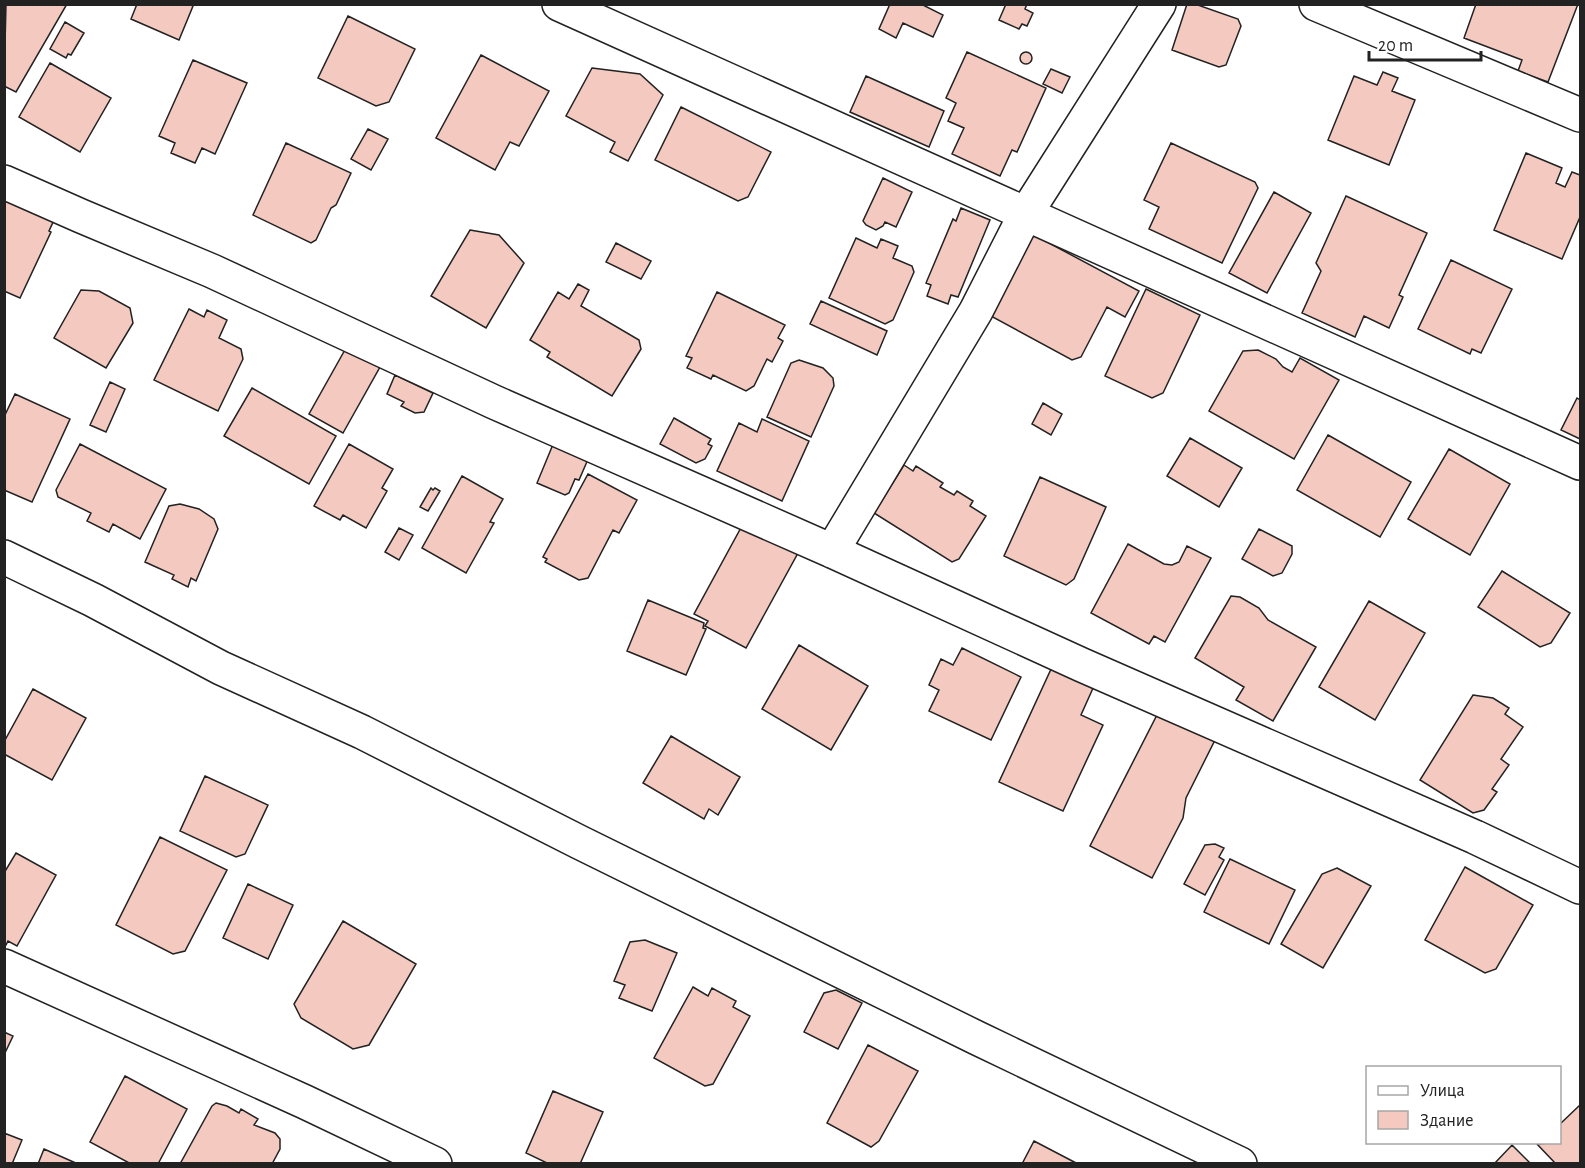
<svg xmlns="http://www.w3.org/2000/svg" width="1585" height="1168" font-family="'Alegreya Sans',sans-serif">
  <rect width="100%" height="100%" fill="#fff"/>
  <path fill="#f3c9c0" stroke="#222" stroke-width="1.5" d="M6,4h61l-51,88 -12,-6z
    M137,4h52l4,2 -14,34 -48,-21z
    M890,4h31l22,11 -10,22 -30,-14 -7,15 -17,-9z
    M1006,4h21l-2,5 8,4 -6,13 -5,-2 -3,5 -20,-9z
    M1187,4h8l43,15 3,7 -15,39 -7,2 -47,-17z
    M1476,4h102l-30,78 -30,-11 4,-11 -58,-22z
    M348,16l67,33 -26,53 -13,4 -58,-28z
    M65,22l19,11 -13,22 -3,-1 -2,4 -16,-9z
    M1020 58a6 6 0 1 1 12 0a6 6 0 1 1-12 0Z
    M967,52l79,36 -29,64 -5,-2 -12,26 -48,-22 12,-26 -16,-7 8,-18 -10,-5z
    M481,55l68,36 -30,55 -9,-4 -15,28 -59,-32z
    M193,60l54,23 -32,71 -13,-6 -7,15 -24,-10 4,-10 -16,-7z
    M50,63l61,35 -31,54 -61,-35z
    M592,68l48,6 23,21 -35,66 -18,-9 5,-10 -49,-26z
    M1051,69l19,8 -8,16 -19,-9z
    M1383,72l15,6 -6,13 23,9 -26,65 -61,-25 26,-64 23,9z
    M866,76l78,35 -15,36 -79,-35z
    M681,107l90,45 -23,45 -10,4 -83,-41z
    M368,129l20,10 -17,31 -20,-11z
    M286,143l65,30 -15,32 -5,3 -15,32 -5,3 -58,-28z
    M1171,143l84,39 3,6 -36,75 -73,-34 10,-22 -15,-7z
    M1526,153l36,15 -6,15 9,4 7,-15 8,3v42l-18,42 -68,-29z
    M883,178l29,14 -16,35 -11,-5 -2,4 -7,4 -10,-5 -3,-4z
    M1274,192l37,21 -44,80 -38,-20z
    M1346,196l81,37 -28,62 4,2 -14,31 -25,-12 -9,21 -53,-24 19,-42 -5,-8z
    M4,197l50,23 -5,11 2,1 -31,66 -16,-7z
    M961,208l29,12 -32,77 -7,-2 -3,9 -21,-8 4,-11 -5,-2 27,-64 3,2z
    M470,230l29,5 25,28 -38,65 -55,-32z
    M1032,234l107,57 -14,26 -18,-10 -26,50 -9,3 -83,-45z
    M856,238l21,10 4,-9 17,7 -5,12 19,8 2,6 -21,48 -8,4 -56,-26z
    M616,243l35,18 -10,18 -35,-17z
    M1451,260l61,29 -31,64 -9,-4 -2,5 -52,-25z
    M578,284l11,6 -8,16 58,34 2,9 -29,47 -65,-39 3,-5 -20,-12 28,-48 11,7z
    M1146,289l54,26 -37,78 -11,5 -47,-22z
    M81,290l18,1 31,17 3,15 -27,45 -52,-30z
    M717,292l68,33 -7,13 5,3 -11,21 -5,-3 -13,27 -8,5 -33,-16 -2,4 -24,-11 5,-10 -6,-2z
    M821,301l66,30 -10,24 -67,-31z
    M189,309l15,8 3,-7 20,10 -8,18 22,11 2,10 -25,52 -64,-31z
    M346,348l34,19 -37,66 -34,-19z
    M1258,350l18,9 7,8 9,5 8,-14 39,22 -45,79 -85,-48 34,-60z
    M799,360l24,8 10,10 1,8 -23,51 -44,-20 24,-54z
    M395,375l38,18 -9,19 -9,1 -14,-7 3,-4 -17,-8z
    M110,382l15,7 -19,43 -16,-7z
    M252,388l84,48 -27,48 -85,-48z
    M15,394l55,25 -38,83 -28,-12v-73z
    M1577,398l3,2v39l-19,-9z
    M1043,403l19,11 -11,21 -19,-11z
    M674,418l37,21 -3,5 4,2 -7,13 -9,4 -36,-19z
    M762,419l47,22 -27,60 -65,-30 22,-48 18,9z
    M1328,435l83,47 -31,55 -83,-47z
    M1190,438l52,30 -23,39 -52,-31z
    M554,442l35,15 -10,23 -4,-1 -6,14 -4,2 -28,-12z
    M80,444l86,45 -26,50 -27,-15 -4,8 -22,-11 4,-8 -33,-16 -2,-7z
    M349,444l44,25 -11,19 5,3 -21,37 -23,-13 -3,5 -26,-14z
    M1449,449l61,35 -40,71 -62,-36z
    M904,465l9,6 3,-5 27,17 -3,4 14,8 3,-4 16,10 -3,5 16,10 -27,43 -7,3 -78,-49z
    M588,474l49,26 -18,33 -6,-3 -25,48 -9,2 -34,-18 2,-3 -4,-2z
    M462,476l41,23 -13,23 4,1 -28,50 -44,-25z
    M1040,477l66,30 -32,72 -8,6 -62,-29z
    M431,488l2,2 2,-2 5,3 -12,20 -8,-4z
    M180,504l19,5 15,10 4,10 -22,52 -5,-3 -3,9 -16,-8 2,-4 -29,-13 24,-56z
    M743,524l55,29 -52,95 -41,-22 3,-5 -14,-7z
    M399,528l14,7 -14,25 -14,-8z
    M1259,529l33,17v8l-10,19 -9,3 -31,-17z
    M1128,544l36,20 8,1 7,-3 8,-16 24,12 -46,84 -11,-6 -5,8 -58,-31z
    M1502,571l68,42 -19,30 -11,4 -62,-40z
    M1231,596l9,1 19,11 9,12 48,27 -43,74 -37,-21 8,-13 -49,-29z
    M648,600l56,23 -1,5 3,1 -20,46 -59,-24z
    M1369,601l56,32 -50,87 -56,-33z
    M799,645l69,41 -37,64 -69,-41z
    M962,648l59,29 -30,63 -62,-29 10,-21 -10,-5 12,-26 12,6z
    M1052,667l42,19 -13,29 22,10 -40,86 -64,-29z
    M33,689l53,29 -34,62 -48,-26v-12z
    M1473,695l20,3 16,10 -4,6 18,13 -22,32 8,6 -17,24 5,3 -13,18 -11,3 -53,-33z
    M1159,711l56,29 -29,58 -3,20 -31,60 -62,-32z
    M671,736l69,41 -22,38 -9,-6 -5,10 -61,-36z
    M205,776l63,29 -23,49 -9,3 -56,-26z
    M160,837l67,33 -42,81 -12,3 -57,-29z
    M1215,844l9,4 -5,9 5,3 -19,35 -21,-11 21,-39z
    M16,853l40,22 -39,71 -9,-5 -2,4h-2v-72z
    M1230,859l65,31 -26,54 -65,-32z
    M1465,867l68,38 -37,64 -11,4 -60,-33z
    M1337,868l34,18 -48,82 -42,-24 41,-70z
    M248,884l45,21 -25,54 -45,-21z
    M343,921l73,43 -47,81 -16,4 -52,-31 -7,-14z
    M645,940l32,13 -25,58 -33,-13 6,-13 -11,-4 16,-39z
    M693,987l15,9 4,-8 24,13 -3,6 17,9 -37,68 -8,2 -51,-28z
    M836,990l26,13 -24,46 -34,-17 20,-39z
    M4,1032l9,4 -9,19z
    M868,1045l50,26 -39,70 -8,6 -44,-24z
    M125,1076l62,33 -29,55h-27l-41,-22z
    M553,1091l50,21 -23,52h-31l-23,-11z
    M216,1103l11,3 12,7 2,-4 17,10 -4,6 21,8 5,6v10l-8,15h-92l32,-58z
    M1580,1105v59h-24l-19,-20 23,-2v-18z
    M4,1133l18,7 -10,24h-8z
    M1034,1141l44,23h-56z
    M1512,1145l19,19h-37z
    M44,1149l34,15h-40z"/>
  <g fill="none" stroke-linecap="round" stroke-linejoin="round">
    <g stroke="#222" stroke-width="36">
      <path id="minor" d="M559,4l1021,459
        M1316,4l264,111
        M4,182l77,34 131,55 282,131 338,149 250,114 393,172 105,50
        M832,551l144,-240 49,-96 134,-211
        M4,557l89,43 128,68 141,64 217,110 398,196 263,126
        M4,966l301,136 130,62"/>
    </g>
    <use href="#minor" stroke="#fff" stroke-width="33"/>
  </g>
  <rect width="1585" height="1168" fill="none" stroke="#222222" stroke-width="12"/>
  <rect x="1366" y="1066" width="195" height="78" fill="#ffffff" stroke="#a7a7a7" stroke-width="1.5"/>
  <rect x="1378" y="1086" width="30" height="9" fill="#ffffff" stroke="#a7a7a7" stroke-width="1.5"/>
  <text x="1420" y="1096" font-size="18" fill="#222222">Улица</text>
  <rect x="1378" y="1111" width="30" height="18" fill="#f3c9c0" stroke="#a7a7a7" stroke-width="1.5"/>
  <text x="1420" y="1126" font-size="18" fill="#222222">Здание</text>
  <path d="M1369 51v9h112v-9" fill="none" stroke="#222222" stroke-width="3"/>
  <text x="1378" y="51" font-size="18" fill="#222222" stroke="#ffffff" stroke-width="4.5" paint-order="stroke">20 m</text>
</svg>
